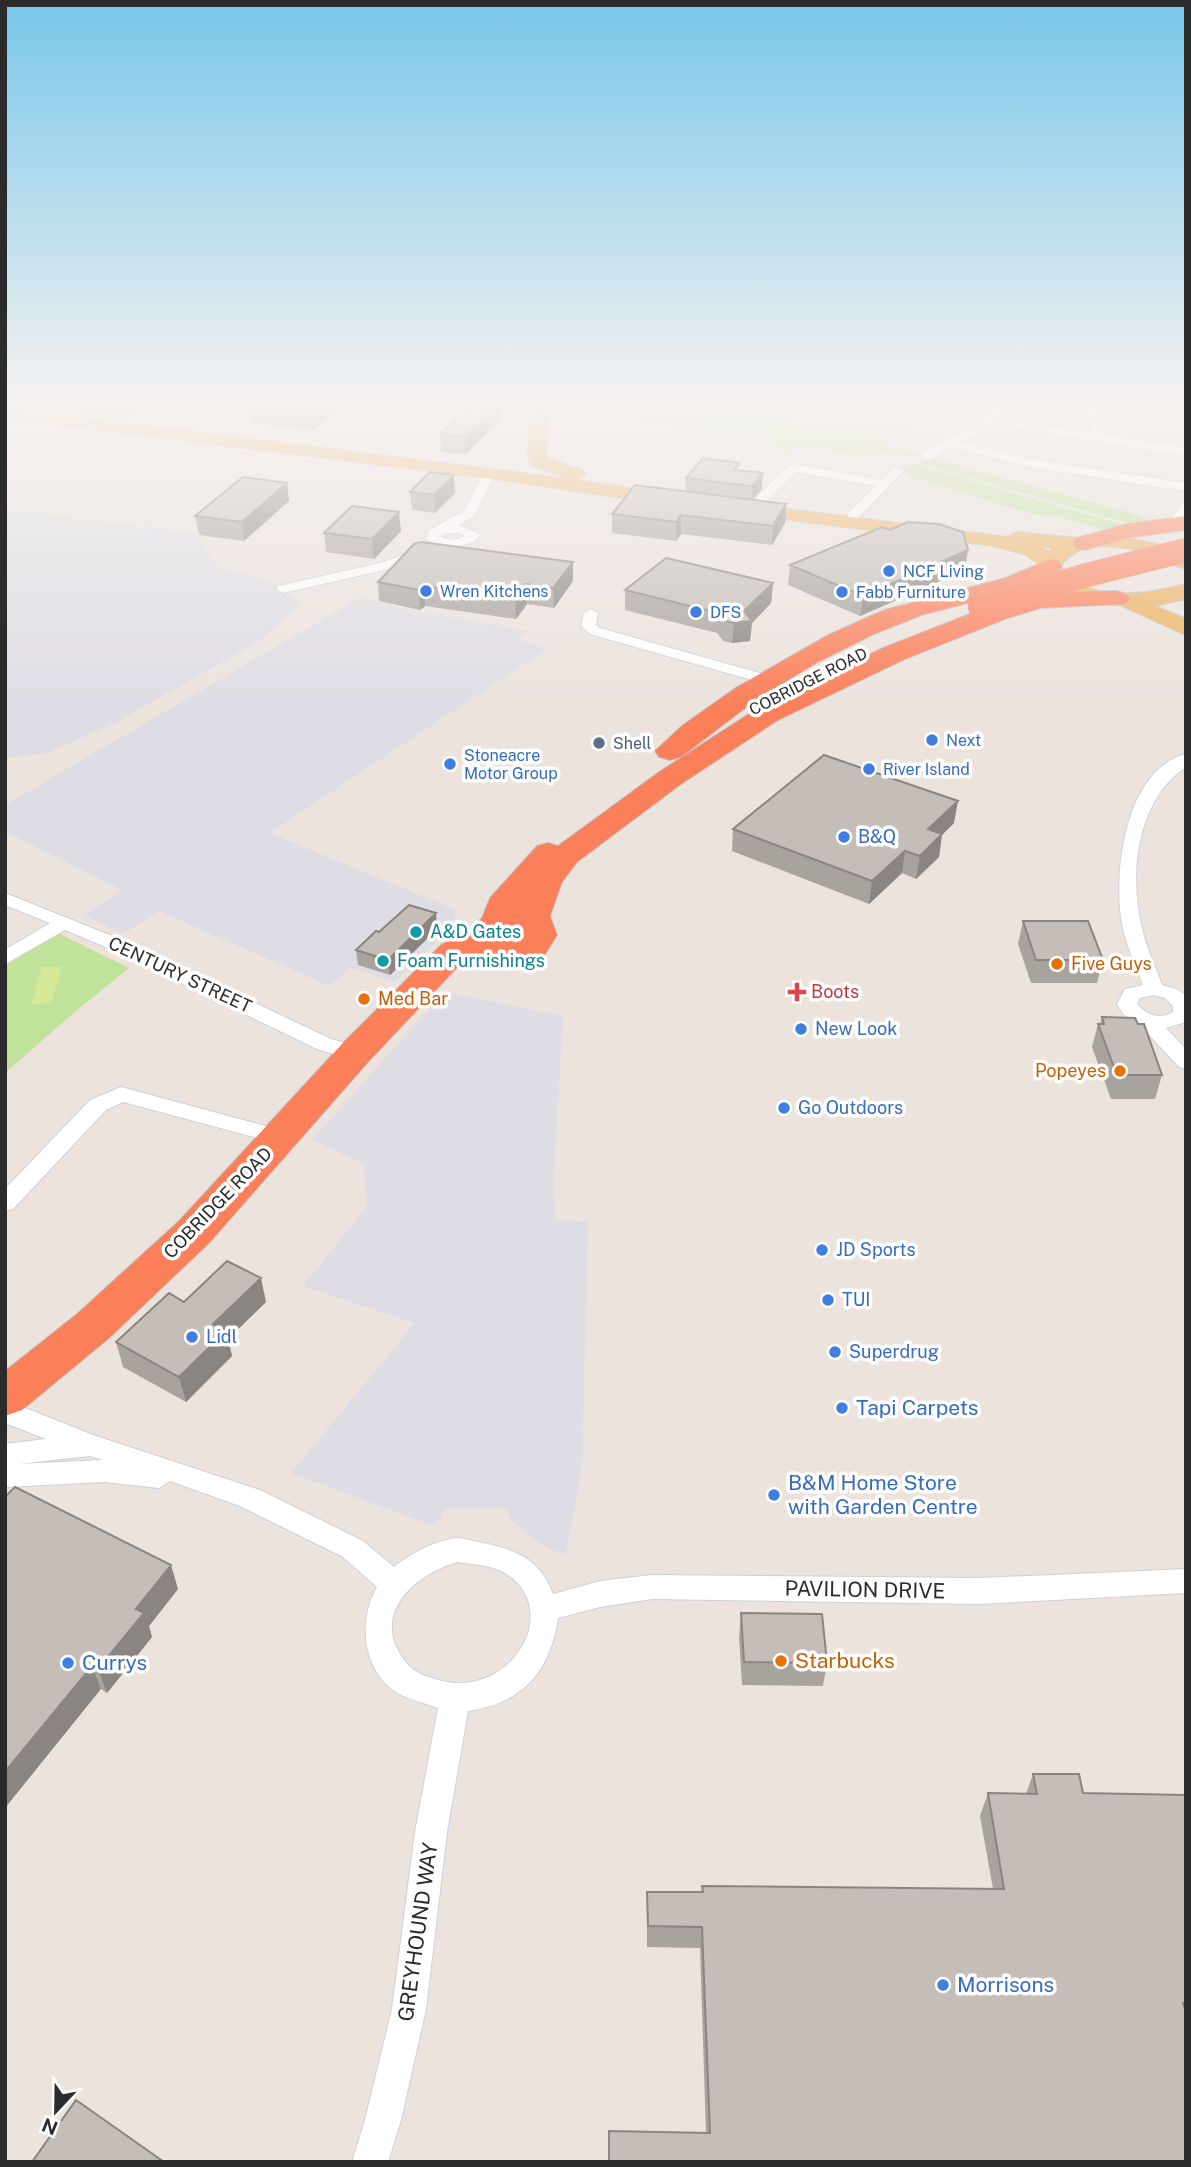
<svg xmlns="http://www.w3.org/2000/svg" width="1191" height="2167" font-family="'Public Sans',sans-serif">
  <rect width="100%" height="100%" fill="#ece3dd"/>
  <path fill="#dedde5" d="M631,405h315l-15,14 -49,26z
    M5,509l193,25 18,32 62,18 23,19 -40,37 -146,83 -68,30 -42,5z
    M360,598l55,13 115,20 -12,8 30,9 -278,185 186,77 -5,18 -57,54 -43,-14 -22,18 -170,-75 -36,23 -39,-19 38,-25 -117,-59v-26z
    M444,992l119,24 -10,172 3,32 32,2 -6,246 -16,86 -19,-6 -17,-11 -19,-18 -5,-11 -62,1 -4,10 -9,6 -140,-52 124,-150 -112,-37 64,-80 -3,-42 -52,-24z"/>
  <path fill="#c1e29a" d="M551,405h90l30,4 32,-4 1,4 80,9 109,21 -10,6 40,11c-64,0 -133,-26 -199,-31l86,14 70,15 -13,4 -32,-7 -45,-6 -4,6 10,2 -8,4 -18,-18 -219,-30z
    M928,457l196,54 28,10 -22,3 -213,-62z
    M914,464l210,61 -23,4 -44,-13 -22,-1 -125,-38 -10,-7z
    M58,933l71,35 -53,43 -71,62v-107z"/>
  <path fill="#d6e996" d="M42,967h20l-11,36 -20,1z"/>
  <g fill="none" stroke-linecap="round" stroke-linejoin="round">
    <g stroke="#cbd2dc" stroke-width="2">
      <path id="street" d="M990,405h12l-6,13 96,15 -4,-28h12l4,30 82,13v8l-195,-32 -31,18 70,17 156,24v8l-156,-24 -79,-20 -20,12h-8v-6l61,-35z
        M793,464l89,16 12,-12 10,3 -44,45 -3,9 -5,1 -6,-4 3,-10 27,-26 -80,-14 -34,34h-8v-6l35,-35z
        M490,469l6,4 -22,43 -15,9 19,8 2,3 -6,6 -85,27 -106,24 -7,-4 2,-3 102,-23 54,-19 -8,-5 3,-9 35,-19 20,-38zM446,533h13l6,3 -11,4 -14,-3z
        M1186,502l-2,16 -6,4 -5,-1 -1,-3 10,-15z
        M591,609l7,4 -2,12 4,3 174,49 3,3 -8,5 -179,-51 -9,-8 3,-13z
        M1186,754v13c-48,31 -57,104 -45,157 4,21 14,41 21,61l17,5 7,6v26l-20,6 20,21v20l-7,-2 -39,-42 -16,-10 -7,-11 8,-15 18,-4c-8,-22 -19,-44 -22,-67 -7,-50 5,-149 65,-164zM1154,995l11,3 8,8v6c-14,8 -26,3 -36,-8l3,-6z
        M5,893l122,49 204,97 31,9 3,5 -3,5 -7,2 -38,-11 -204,-99 -48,-20 -60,34v-14l45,-27 -45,-18z
        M121,1087l167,45 3,5 -3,5 -8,2 -157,-42 -17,8 -93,99 -8,2v-22l85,-89z
        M5,1400l88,35 167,55 103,51 31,26c15,-13 44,-28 64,-29 6,0 14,3 21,4 35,7 61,16 74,52l47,-13 52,-6 328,3 206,-9v24l-206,11 -328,-5 -52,8 -42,11c-8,54 -35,85 -90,93l-21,121 -21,177 -25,111 -13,42h-36l13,-42 27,-111 23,-177 23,-124c-13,-5 -29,-8 -42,-16 -34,-21 -38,-74 -19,-105l-34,-30 -103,-51 -70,-25 -11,7 -54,-6 -100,5v-43l41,-5 -41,-16zM90,1456l13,4 -85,4zM457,1562c13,2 30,3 42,8 70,33 13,134 -64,109 -13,-4 -22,-7 -31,-19 -34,-46 10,-85 53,-98z"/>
    </g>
    <g stroke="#c4c4c4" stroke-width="2">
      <path id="primary" d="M529,405h18c7,21 -4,44 0,53l36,12 3,4 -9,6 94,14 7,2 3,4 -3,4 -7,2 -162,-25 -504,-63v-10l567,71 -40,-13c-11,-17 4,-38 -3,-61z
        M742,503l265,34 10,-5 62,6 34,-3 50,10 23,9v15c-13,-3 -24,-11 -37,-15 -27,-9 -70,-15 -88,12 26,39 87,28 125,18v15l-31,7 31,13v16l-64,-29 -31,-5 -26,-8 -14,-10 -11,-18 -14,-10 -33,-9 -258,-33 -3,-4 3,-4zM1040,546l13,2 -4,4z"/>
    </g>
    <g stroke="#c4c4c4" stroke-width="2">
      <path id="highway" d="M1186,516v14l-58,8 -43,12 -9,-2 -3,-5 3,-5 50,-14z
        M1050,559l9,2 3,5 -3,5 -36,18 -101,26 -48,19 -58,29 -59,36 -76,58 -11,3 -11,-3 -4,-6 28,-26 54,-38 89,-51 58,-26 121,-32z
        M1117,591l9,3 4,5 -4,5 -85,4 -33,10 -103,41 -127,61 -97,64 -104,78 -15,20 -12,34 7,19 -13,21c-22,11 -46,10 -68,-2l-11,5 -97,103 -159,181 -100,95 -87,72 -17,6v-45l72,-57 102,-93 163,-177 99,-99 30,-16 11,-11 8,-20 47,-52 11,-3 10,3 101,-74 99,-64 127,-61 105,-41 49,-14zM519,931l3,5 -6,7 -14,-4 4,-7z"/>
    </g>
    <use href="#street" fill="#fff" fill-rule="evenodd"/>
    <use href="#primary" fill="#eeb160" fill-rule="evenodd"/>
    <use href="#highway" fill="#fb7f59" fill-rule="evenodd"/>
    <g stroke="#c4c4c4" stroke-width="24" stroke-linecap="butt">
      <path id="highway-bridge" d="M980,607l103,-31 103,-26"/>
    </g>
    <use href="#highway-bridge" stroke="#fb7f59" stroke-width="24"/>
  </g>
  <path fill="#a9a39e" d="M64,405h83l-21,15 -61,-8z
    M248,405h96l-31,25 -61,-7 -1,-13h-2z
    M471,405h30l1,13 -36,36 -25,-2 -1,-18z
    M739,471l23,18 -9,11 33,4 -1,19 -13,22 -91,-11 -5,7 -64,-8v-19l73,-23 1,-13z
    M287,483l2,18 -45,40 -45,-6 -4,-19z
    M410,492l45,1 -20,20 -23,-3z
    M890,530l75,40 -105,46 -72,-31 2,-20z
    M401,531l-27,28 -48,-7 -2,-19z
    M573,581l-19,27 -27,-4 -11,15 -91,-13 -5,4 -41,-9 -1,-19z
    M773,583l-2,20 -19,20 -2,18 -18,2 -9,-2 -6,-8 -92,-23v-20z
    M954,823l-12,11 -3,23 -23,22 -14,-6 -33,31 -137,-53 1,-22z
    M1023,921l80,39 -6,23h-66l-13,-39z
    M437,929l-47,46 -32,-10 -2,-15 23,-18z
    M1102,1017l60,58 -7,24h-44l-19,-52 6,-23h2z
    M184,1302h82l-38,37 4,17 -46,46 -63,-35 -7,-25z
    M5,1497l173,92 -29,37 3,11 -45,56 -6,-4z
    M741,1613l86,50 -4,23 -81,-1 -3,-48z
    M1033,1774l50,19 103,2v367l-480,-29 -6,-185 -53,-1v-55h55v-6l291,3 -13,-73 8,-23 38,1z"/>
  <path fill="#8a8581" d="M123,405h24l-21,15z
    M315,405h29l-31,25 -2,-22z
    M496,405h5l1,13 -36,36 -1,-17z
    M763,473l-1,16 -11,13 1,-16z
    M454,475l1,18 -20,20 -1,-18z
    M287,483l2,18 -45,40 -2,-19z
    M786,504l-1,19 -13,22 1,-19z
    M399,512l2,19 -27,28 -2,-20z
    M681,515v19l-5,7v-19z
    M968,550l-3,20 -105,46 3,-20z
    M573,562v19l-19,27 -1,-20z
    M773,583l-2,20 -19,20 -2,18 -18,2 2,-20z
    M526,584l1,20 -11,15 -1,-20z
    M424,586l1,20 -5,4 -1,-20z
    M958,801l-4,22 -13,13 1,-2 -3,23 -23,22 4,-23 8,-27z
    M905,851l-3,22 -33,31 3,-23z
    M436,913l1,16 -47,46 -2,-15z
    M261,1278l5,24 -38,37 4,17 -46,46 -7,-25 34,-53z
    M171,1565l7,24 -29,37 3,11 -45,56 -9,-24 38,-60z
    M92,1666l9,23 -96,119v-36z"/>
  <path fill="#c5beb8" stroke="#8a8581" stroke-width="2" d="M284,405h31l-4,3z
    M471,405h25l-31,32 -25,-3z
    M703,458l37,5 -6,7 29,3 -11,13 -66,-8z
    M430,472l24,3 -20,20 -24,-3z
    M243,477l44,6 -45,39 -47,-6z
    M635,485l151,19 -13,22 -92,-11 -5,7 -64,-8z
    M352,506l47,6 -27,27 -48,-6z
    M908,522l31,2 24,8 5,18 -105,46 -73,-31 92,-38 8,3z
    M421,542l152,20 -20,26 -27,-4 -11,15 -91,-13 -5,4 -41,-8 36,-38z
    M666,558l107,25 -29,28 8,10 -18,2 -10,-2 -6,-8 -93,-23z
    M824,755l134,46 -30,28 14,5 -22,22 -15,-5 -33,30 -139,-52z
    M409,905l27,8 -48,47 -32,-10 20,-19 3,1z
    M1023,921h65l15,39h-67z
    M1102,1017l33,1 3,6h6l18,51h-45l-19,-51h6z
    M227,1261l34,17 -48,46 13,7 -47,46 -63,-35 53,-49 15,9z
    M15,1487l156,78 -35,44 8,4 -46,56 -6,-3 -87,106v-275z
    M741,1613l81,1 5,49 -83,-1z
    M1033,1774h46l4,19 103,2v208h-3l3,10v149h-577v-31l101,2 -8,-206 -54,-1 -1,-34h56l-1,-6 302,3 -16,-96 49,1z
    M76,2100l88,62h-132z"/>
  <linearGradient id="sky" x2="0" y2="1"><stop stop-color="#78c7ea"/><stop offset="0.57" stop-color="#f6f2f0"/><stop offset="1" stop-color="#f6f2f0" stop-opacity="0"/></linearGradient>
  <rect width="1191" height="709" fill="url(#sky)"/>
  <g fill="#3f7fe0" stroke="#fff" stroke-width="2.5">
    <circle cx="889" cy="571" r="7"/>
    <circle cx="426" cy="591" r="7"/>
    <circle cx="842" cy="592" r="7"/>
    <circle cx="696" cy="612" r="7"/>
    <circle cx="932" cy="740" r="7"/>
    <circle cx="450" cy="764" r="7"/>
    <circle cx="869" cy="769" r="7"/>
    <circle cx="844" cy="837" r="7"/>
    <circle cx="801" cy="1029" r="7"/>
    <circle cx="784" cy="1108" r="7"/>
    <circle cx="822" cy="1250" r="7"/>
    <circle cx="828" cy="1300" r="7"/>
    <circle cx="192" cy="1337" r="7"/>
    <circle cx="835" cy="1352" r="7"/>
    <circle cx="842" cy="1408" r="7"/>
    <circle cx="774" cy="1495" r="7"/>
    <circle cx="68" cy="1663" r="7"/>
    <circle cx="943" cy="1985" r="7"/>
  </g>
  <circle fill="#5c6f8a" stroke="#fff" stroke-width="2.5" cx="599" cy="743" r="7"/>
  <g fill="#0f9aa8" stroke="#fff" stroke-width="2.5">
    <circle cx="416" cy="932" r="7"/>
    <circle cx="383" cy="961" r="7"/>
  </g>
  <g fill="#e8710a" stroke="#fff" stroke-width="2.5">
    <circle cx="1057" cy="964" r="7"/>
    <circle cx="364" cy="999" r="7"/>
    <circle cx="1120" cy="1071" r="7"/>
    <circle cx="781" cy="1661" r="7"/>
  </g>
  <path fill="#e0444e" stroke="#fff" stroke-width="2.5" d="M793.5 981.5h7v7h7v7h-7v7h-7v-7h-7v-7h7z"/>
  <g text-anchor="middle" stroke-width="7" stroke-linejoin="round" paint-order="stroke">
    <g font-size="16" fill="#366cbe" stroke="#fff" text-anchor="start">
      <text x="903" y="577">NCF Living</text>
      <text x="440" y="597">Wren Kitchens</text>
      <text x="856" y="598">Fabb Furniture</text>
      <text x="710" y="618">DFS</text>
      <text x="946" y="746">Next</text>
      <text x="464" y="761">Stoneacre<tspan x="464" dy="18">Motor Group</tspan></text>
      <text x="883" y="775">River Island</text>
    </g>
    <g font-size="16" fill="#2b2b2b" stroke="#fff">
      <text transform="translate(808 681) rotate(-27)" y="6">COBRIDGE ROAD</text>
    </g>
    <g font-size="16" fill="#4e5e75" stroke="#fff" text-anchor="start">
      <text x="613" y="749">Shell</text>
    </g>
    <g font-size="18" fill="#366cbe" stroke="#fff" text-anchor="start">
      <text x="858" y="843">B&amp;Q</text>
      <text x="815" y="1035">New Look</text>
      <text x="798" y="1114">Go Outdoors</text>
      <text x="836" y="1256">JD Sports</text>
      <text x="842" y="1306">TUI</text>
      <text x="206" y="1343">Lidl</text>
      <text x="849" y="1358">Superdrug</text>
    </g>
    <g font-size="18" fill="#0d838f" stroke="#fff" text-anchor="start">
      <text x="430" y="938">A&amp;D Gates</text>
      <text x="397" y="967">Foam Furnishings</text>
    </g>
    <g font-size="18" fill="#c56008" stroke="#fff" text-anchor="start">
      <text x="1071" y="970">Five Guys</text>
      <text x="378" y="1005">Med Bar</text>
      <text x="1106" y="1077" text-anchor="end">Popeyes</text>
    </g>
    <g font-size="18" fill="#2b2b2b" stroke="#fff">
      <text transform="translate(180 975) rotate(25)" y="6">CENTURY STREET</text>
      <text transform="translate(218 1203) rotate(-46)" y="6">COBRIDGE ROAD</text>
    </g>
    <g font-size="18" fill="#be3a42" stroke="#fff" text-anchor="start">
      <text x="811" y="998">Boots</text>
    </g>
    <g font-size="21" fill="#366cbe" stroke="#fff" text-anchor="start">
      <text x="856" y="1415">Tapi Carpets</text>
      <text x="788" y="1490">B&amp;M Home Store<tspan x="788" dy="24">with Garden Centre</tspan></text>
      <text x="82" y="1670">Currys</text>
      <text x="957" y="1992">Morrisons</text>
    </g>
    <g font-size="21" fill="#2b2b2b" stroke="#fff">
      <text transform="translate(865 1590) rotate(1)" y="7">PAVILION DRIVE</text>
      <text transform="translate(418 1932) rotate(-82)" y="7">GREYHOUND WAY</text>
    </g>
    <g font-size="21" fill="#c56008" stroke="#fff" text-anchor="start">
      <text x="795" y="1668">Starbucks</text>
    </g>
  </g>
  <rect width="1191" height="2167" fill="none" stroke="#2b2b2b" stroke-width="14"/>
  <g transform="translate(56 2111) rotate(202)" stroke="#ffffff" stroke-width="5" paint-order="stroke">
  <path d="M0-5L12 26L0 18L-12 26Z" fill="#2b2b2b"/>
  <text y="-10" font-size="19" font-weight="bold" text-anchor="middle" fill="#2b2b2b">N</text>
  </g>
</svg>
